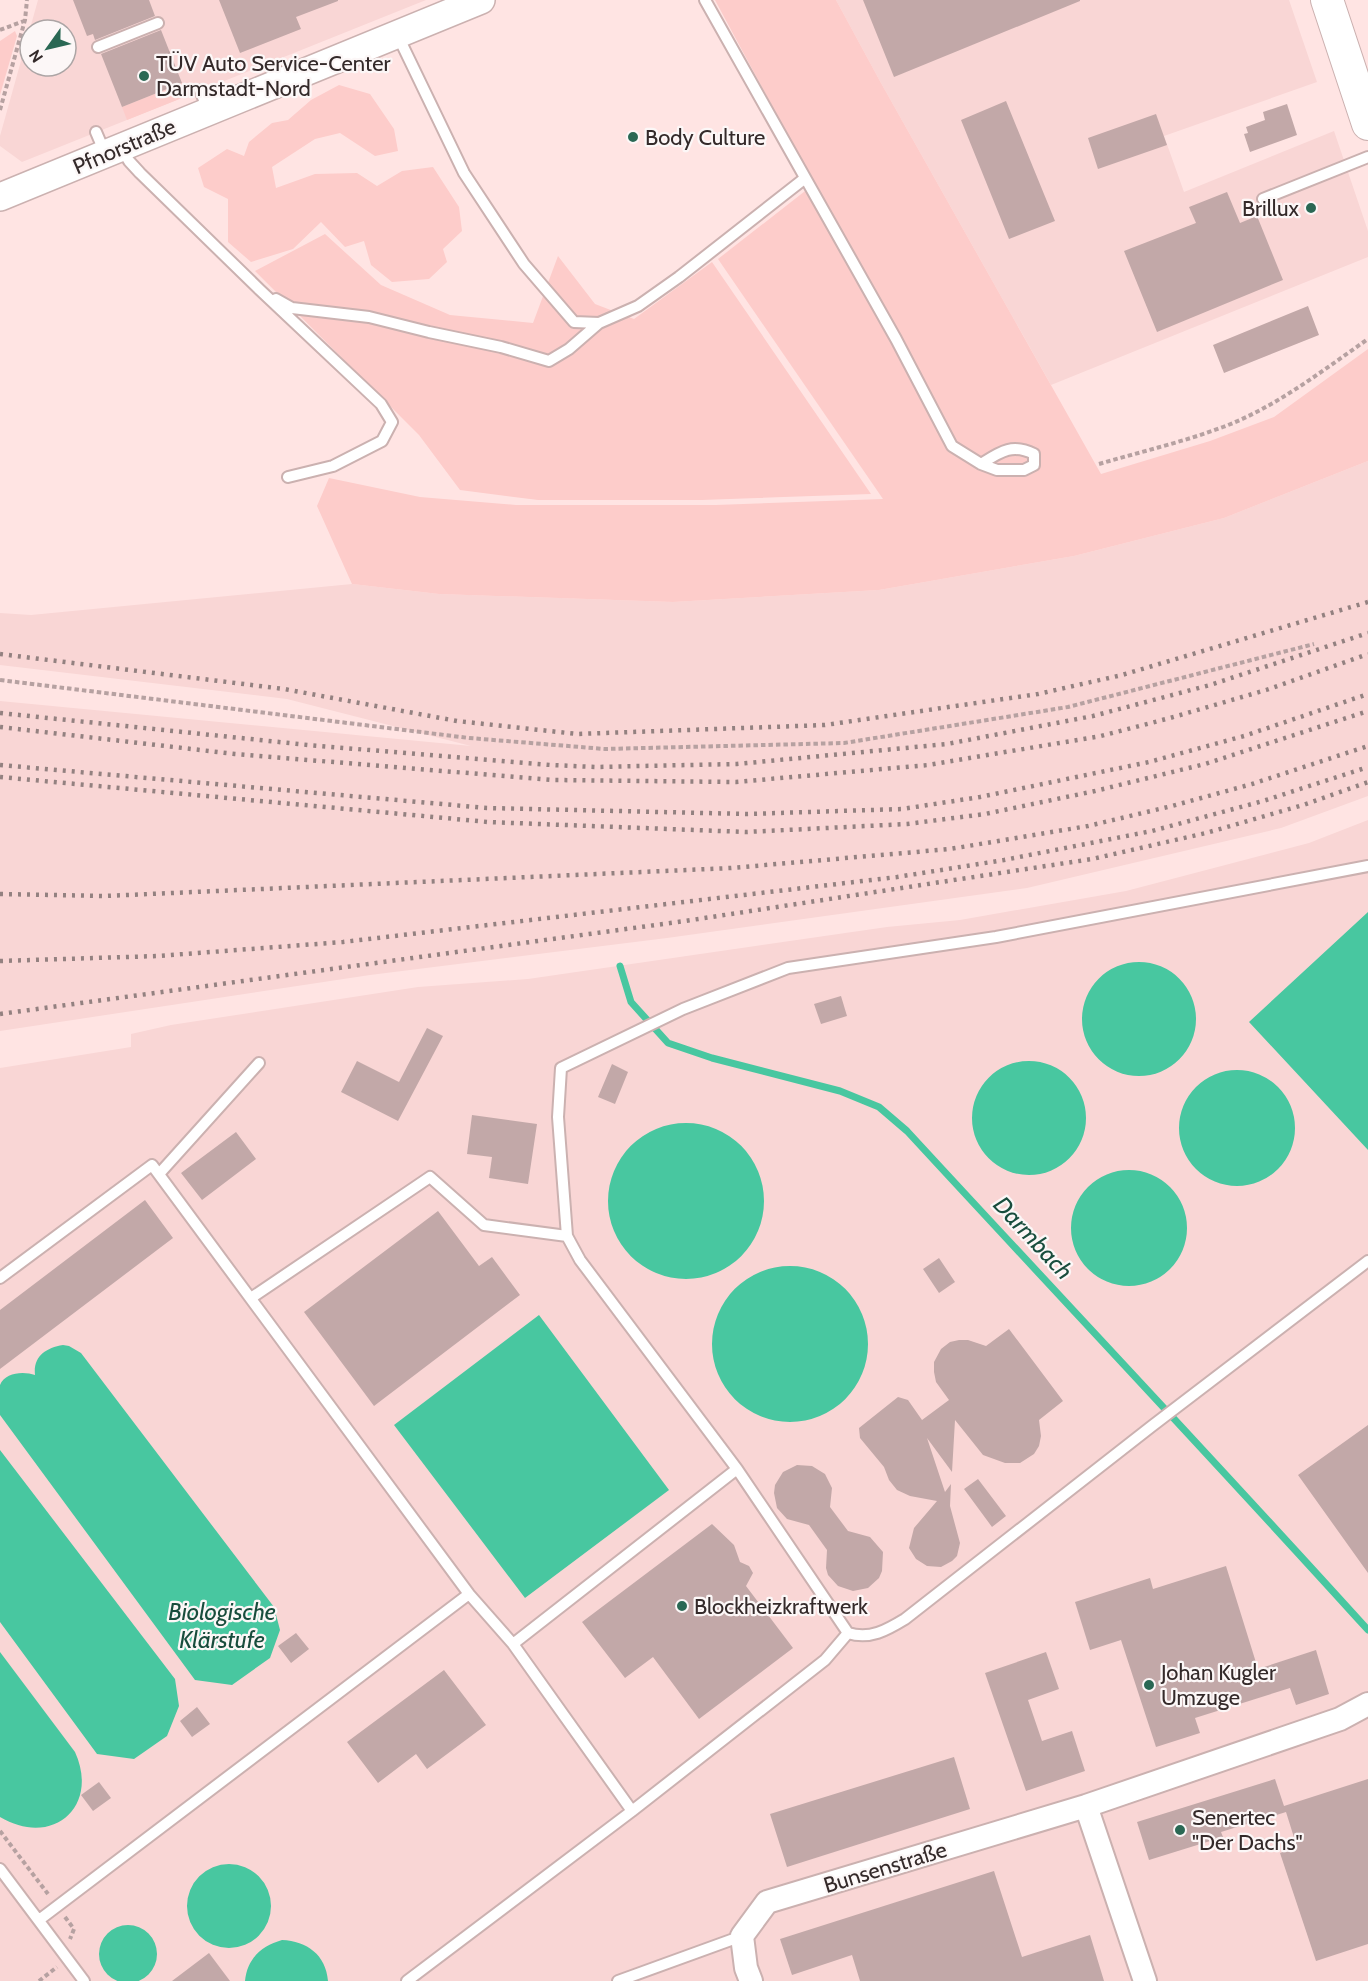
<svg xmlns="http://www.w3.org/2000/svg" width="1368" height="1981" font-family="Cabin,sans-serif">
  <rect width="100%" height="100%" fill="#ffe4e3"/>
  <path fill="#f9d6d5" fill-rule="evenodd" d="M38,0h388l-404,162 -22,-16v-10zM30,30h36v36h-36z
    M836,0h453l28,82 -153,54 20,56 150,-61 34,100v26l-317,128 -170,-302z
    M1368,461v335l-87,32 -254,60 -360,50 -297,37 -370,56v-330l471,45 -184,-47 -287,-34v-52l31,2 321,-31 87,10 234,8 206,-12 195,-34 150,-38z
    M1368,820v1161h-1368v-913l131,-21v-13l40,-9 247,-38 110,-8 359,-52 73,-7 166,-29 183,-48z"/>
  <path fill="#fdccca" d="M715,0h121l45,83 220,391 109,-33 64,-24 94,-68v112l-144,57 -150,38 -195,34 -206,12 -234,-8 -87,-10 -35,-78 12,-28 91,19 96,8h200l167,-6 -165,-240 96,-75z
    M15,31l2,5 -17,59v-54z
    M182,83l5,13 -60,24 -5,-13z
    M339,85l31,9 24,35 4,22 -23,5 -35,-23 -25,6 -43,28 4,21 39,-14 42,-1 20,13 25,-15 31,-4 26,40 3,24 -19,18 4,13 -18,17 -37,3 -21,-17 -7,-24 -19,6 -24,-25 -28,27 -42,13 -23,-20v-43l-24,-12 -6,-19 29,-19 17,7 5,-14 23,-19 16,-3 23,-20z
    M325,234l56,51 69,30 83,8 25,-67 37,48 39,15 78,-57 159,232 -169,6h-164l-78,-10 -41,-55 -164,-164z"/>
  <path fill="#48c7a0" d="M1368,912v238l-119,-128z
    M1082 1019a57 57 0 1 1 114 0a57 57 0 1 1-114 0Z
    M972 1118a57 57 0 1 1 114 0a57 57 0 1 1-114 0Z
    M1179 1128a58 58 0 1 1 116 0a58 58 0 1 1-116 0Z
    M608 1201a78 78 0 1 1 156 0a78 78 0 1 1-156 0Z
    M1071 1228a58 58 0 1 1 116 0a58 58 0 1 1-116 0Z
    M712 1344a78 78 0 1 1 156 0a78 78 0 1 1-156 0Z
    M539,1315l130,175 -144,108 -131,-173z
    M63,1345l6,1 12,7 193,254 6,23 -10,28 -38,27 -37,-5 -195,-265c0,-9 0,-22 0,-30 5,-13 24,-14 35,-10 -2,-18 10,-27 28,-30z
    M0,1450l175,229 4,27 -12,30 -33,23 -37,-5 -97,-132z
    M0,1652l75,100c25,55 -23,96 -75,65z
    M187 1906a42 42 0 1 1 84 0a42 42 0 1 1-84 0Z
    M99 1954a29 29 0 1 1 58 0a29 29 0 1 1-58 0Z
    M282,1940c25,1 44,15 46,41h-83c2,-22 16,-35 37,-41z"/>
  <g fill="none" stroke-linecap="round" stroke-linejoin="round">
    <path stroke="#48c7a0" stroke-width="7" d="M620,966l11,36 37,41 44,15 128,33 39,16 28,24c153,166 309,331 461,499"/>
  </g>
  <path fill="#c2a8a8" d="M73,0h76l6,16 -60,24 -2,-6 -6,2z
    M219,0h119v1l-42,16 5,12 -61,24z
    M863,0h217v1l-186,76z
    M161,30l21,53 -60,24 -21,-53z
    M1006,101l49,120 -46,18 -48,-119z
    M1287,104l10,31 -47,17 -6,-18 4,-1 -2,-6 19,-7 -2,-8z
    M1156,114l11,31 -69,24 -10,-31z
    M1227,192l13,31 17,-7 26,64 -126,52 -33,-81 72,-28 -7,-16z
    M1308,306l11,29 -95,38 -11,-28z
    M841,996l6,20 -26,8 -7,-20z
    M427,1028l16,8 -45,85 -57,-29 16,-31 42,21z
    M612,1064l16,8 -13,32 -17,-7z
    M472,1115l65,9 -9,60 -39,-6 3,-21 -25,-3z
    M236,1132l20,27 -54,41 -21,-27z
    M145,1200l28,38 -173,131v-59z
    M438,1211l41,55 13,-9 28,38 -146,111 -70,-94z
    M939,1258l16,24 -16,11 -16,-24z
    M1009,1329l54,72 -24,19 2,16 -2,10 -5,8 -14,9h-15l-22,-8 -28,-35 -3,52 -25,-34 18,54 6,-8 -1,22 10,37 -3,13 -5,5 -11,6 -14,-1 -11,-7 -7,-11 5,-20 23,-27 -27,-5 -13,-6 -8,-10 -5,-13 -24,-29 -1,-10 39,-31 10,3 14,20 27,-20 -13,-18 -2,-10v-10l7,-13 9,-7 9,-2h9l18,6z
    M1368,1425v148l-70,-98z
    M797,1465l15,1 13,8 7,14 -2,19 18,24 22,6 13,15 -1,19 -3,7 -11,10 -15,3 -15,-5 -10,-11 -2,-7 1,-18 -18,-25 -22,-6 -10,-11 -3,-15 1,-8 8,-13z
    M978,1479l28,37 -14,11 -28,-38z
    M712,1524l22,21 6,17 9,4 4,7 -7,13 47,62 -94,71 -46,-62 -28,21 -43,-56z
    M1226,1566l32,103 58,-19 13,44 -33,11 -6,-17 -95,30 5,15 -44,14 -35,-107 -31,10 -15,-48 75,-24 3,11z
    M296,1633l13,16 -18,14 -13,-17z
    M1046,1652l13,37 -31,11 14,41 30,-10 13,40 -59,20 -41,-118z
    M444,1670l42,55 -59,44 -11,-15 -38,29 -31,-41z
    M197,1707l13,17 -18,13 -12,-16z
    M954,1757l16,52 -183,58 -17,-53z
    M1275,1779l9,27 84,-27v165l-52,17 -36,-108 17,-6 -11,-35 -65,20 2,5 -74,23 -12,-38z
    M99,1782l12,16 -18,13 -12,-16z
    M994,1871l28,86 68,-22 14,46h-244l-8,-26 -60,20 -12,-36z
    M209,1953l21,28h-58z"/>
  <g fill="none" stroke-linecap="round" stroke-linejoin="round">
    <g stroke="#cbb1b0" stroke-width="14">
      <path id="service" d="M705,0l191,339 56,107 29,18 16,6h27l10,-5v-11c-22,-11 -34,-2 -53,10
        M397,34l67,139 60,91 50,58 25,1 39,-17 41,-29 125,-98
        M98,47l60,-24
        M200,90l8,20
        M96,132l9,21
        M121,148l8,13 11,12 120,117 121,114 11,18 -10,19 -49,25 -45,11
        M1263,199l105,-42
        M276,299l16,9 77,9 60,15 72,15 48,14 20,-12 30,-26
        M1368,866l-372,71 -208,31 -105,41 -122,59 -3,49 9,119 13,24 157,209 111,164c22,7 39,-3 57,-14l247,-193 216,-165
        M159,1174l100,-111
        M0,1278l152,-113 317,429 44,50 119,167 193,-151 23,-27
        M251,1298l179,-121 54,48 83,11
        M513,1644l224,-175
        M0,1869l84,112
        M39,1920l430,-326
        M407,1981l225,-170
        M618,1981l124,-45"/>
    </g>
    <g stroke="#cbb1b0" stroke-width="26">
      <path id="minor" d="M1086,1806l59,175
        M751,1981l-5,-13 -4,-32 25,-34 319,-96 254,-87 28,-15"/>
    </g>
    <g stroke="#cbb1b0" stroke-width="30">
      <path id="tertiary" d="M0,197l481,-197"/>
    </g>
    <g stroke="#cbb1b0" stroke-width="34">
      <path id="secondary" d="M1327,0l41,124"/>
    </g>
    <path stroke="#b6a1a1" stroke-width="4" stroke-dasharray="4.5 3" stroke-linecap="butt" d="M0,30l24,-9
      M166,64l-3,-8 7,-3
      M0,110l25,-90 2,-20
      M1099,464c41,-12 84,-22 124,-37 53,-20 99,-56 145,-88
      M0,680l469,58 136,11 239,-6 224,-36 246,-63
      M0,1831l48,63
      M65,1917l9,12 -4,10
      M39,1981l18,-14"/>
    <use href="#service" stroke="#fff" stroke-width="10"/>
    <use href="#minor" stroke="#fff" stroke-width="22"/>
    <use href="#tertiary" stroke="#fff" stroke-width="27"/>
    <use href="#secondary" stroke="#fff" stroke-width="32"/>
    <path stroke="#938180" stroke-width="4.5" stroke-dasharray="3 6" stroke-linecap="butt" d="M0,654l284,35 173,32 120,13 248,-9 213,-31 84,-19 246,-73
      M0,713l308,32 243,20 44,2 142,-3 210,-20 146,-28 117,-31 158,-52
      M0,727l235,27 318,26 183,2 192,-17 173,-29 69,-18 96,-28 102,-36
      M0,765l487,43 260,6 155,-5 78,-12 169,-35 95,-26 124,-42
      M0,777l488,45 258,10 161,-8 78,-10 110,-23 110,-27 163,-53
      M0,894l105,2 626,-28 219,-19 138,-23 84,-20 80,-22 116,-38
      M0,961l158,-5 185,-14 554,-65 107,-17 148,-29 111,-30 105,-34
      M0,1014l685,-93 407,-62 114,-26 97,-28 65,-23"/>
  </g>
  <g fill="#2a6854" stroke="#fcf7f7" stroke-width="2">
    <circle cx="144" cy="76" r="6"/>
    <circle cx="633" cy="137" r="6"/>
    <circle cx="1311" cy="208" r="6"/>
    <circle cx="682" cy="1606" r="6"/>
    <circle cx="1149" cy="1685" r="6"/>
    <circle cx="1180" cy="1830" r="6"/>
  </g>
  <g text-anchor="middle" stroke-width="4.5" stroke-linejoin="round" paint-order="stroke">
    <g font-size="22" fill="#342a2a" stroke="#fcf7f7" text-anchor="start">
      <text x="156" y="71">TÜV Auto Service-Center<tspan x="156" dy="25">Darmstadt-Nord</tspan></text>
      <text x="645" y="145">Body Culture</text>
      <text x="1299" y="216" text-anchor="end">Brillux</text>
      <text x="694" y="1614">Blockheizkraftwerk</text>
      <text x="1161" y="1680">Johan Kugler<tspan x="1161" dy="25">Umzuge</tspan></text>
      <text x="1192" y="1825">Senertec<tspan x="1192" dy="25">"Der Dachs"</tspan></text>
    </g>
    <g font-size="22" fill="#342a2a" stroke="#fcf7f7">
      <text transform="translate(124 146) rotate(-23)" y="8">Pfnorstraße</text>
      <text transform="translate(885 1867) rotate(-17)" y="8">Bunsenstraße</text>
    </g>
    <g font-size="24" font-style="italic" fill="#194d3d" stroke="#fcf7f7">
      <text transform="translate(1033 1238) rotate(47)" y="8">Darmbach</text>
      <text x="222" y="1620">Biologische<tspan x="222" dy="28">Klärstufe</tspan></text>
    </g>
  </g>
  <g transform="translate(48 48) rotate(236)"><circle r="28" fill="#fcf7f7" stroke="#aca5a5" stroke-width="1.5"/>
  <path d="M0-4.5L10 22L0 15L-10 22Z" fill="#2a6854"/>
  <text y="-9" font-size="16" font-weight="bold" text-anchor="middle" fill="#342a2a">N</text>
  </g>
</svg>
